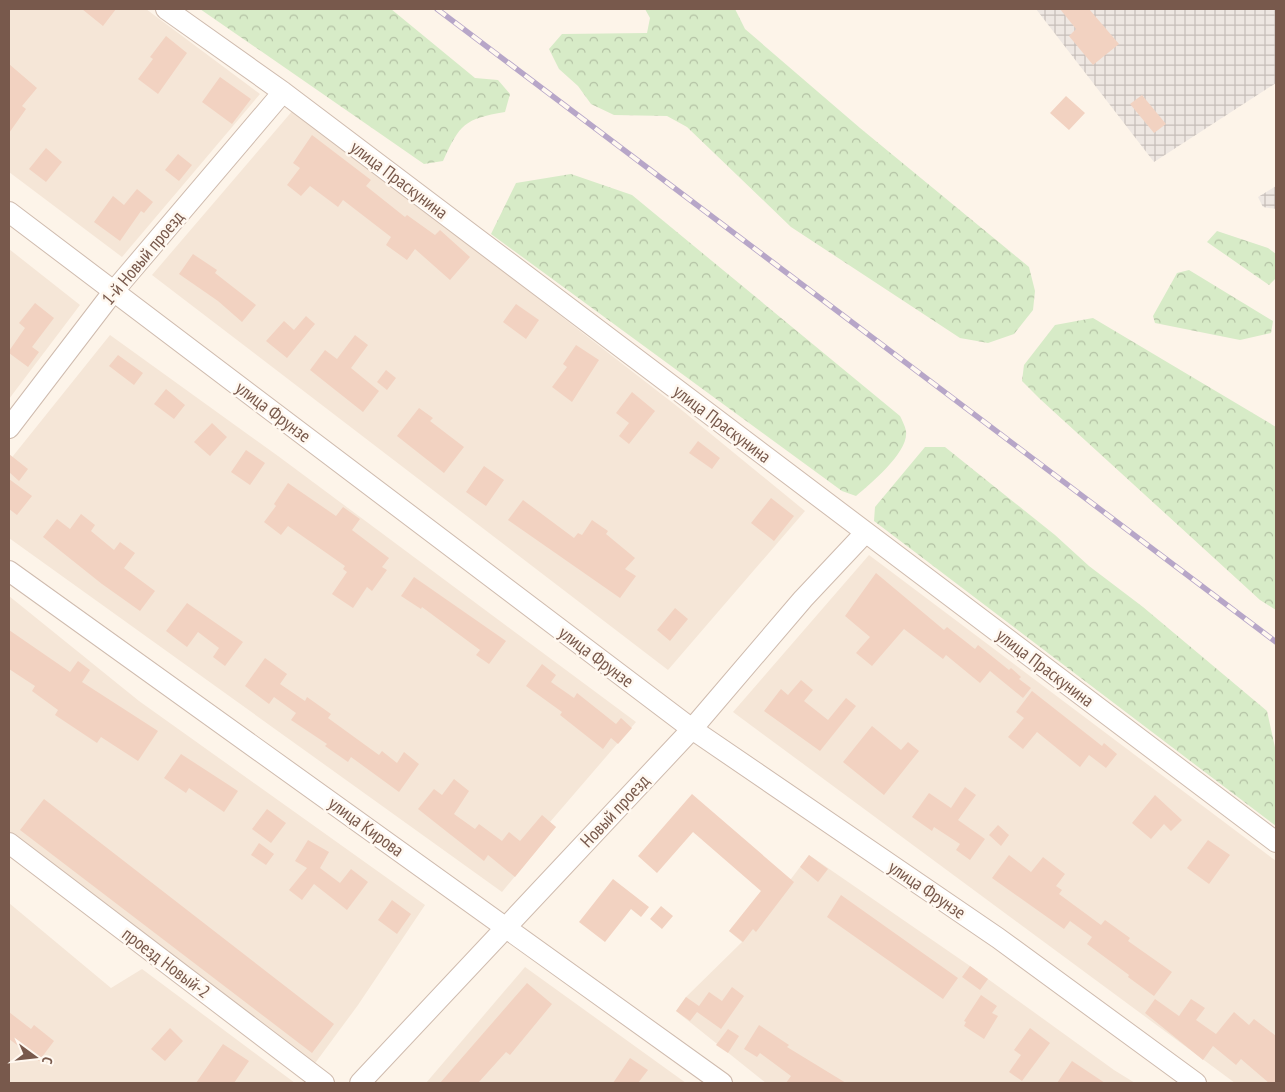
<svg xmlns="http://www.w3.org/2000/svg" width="1285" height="1092" font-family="'PT Sans Narrow',sans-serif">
  <defs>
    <pattern id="industrial-grid" width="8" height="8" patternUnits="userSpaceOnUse" patternTransform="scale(1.25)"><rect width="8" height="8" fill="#eee7e2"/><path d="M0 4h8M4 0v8" fill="none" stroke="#c6beb9"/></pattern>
    <pattern id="forest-crowns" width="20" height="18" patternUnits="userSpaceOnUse" patternTransform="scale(1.25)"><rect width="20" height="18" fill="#d7ebc7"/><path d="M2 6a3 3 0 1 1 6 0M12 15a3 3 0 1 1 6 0" fill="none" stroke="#b3c1a4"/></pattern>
  </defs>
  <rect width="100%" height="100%" fill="#fdf4e9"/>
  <path fill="#f5e6d7" d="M9,9h137l114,85 -138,163 -113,-85z
    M294,109l384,298 127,104 -137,159 -516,-395z
    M9,249l71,56 -71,94z
    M110,335l168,121 358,266 -86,100 6,5 -54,65 -493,-354v-77z
    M869,555l407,306v222h-41l-502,-371z
    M9,596l130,105 286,204 -67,100 -45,61 -304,-231z
    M809,855l161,111 144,104 21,13h-369l-90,-72 10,-14 56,-55 -13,-11 37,-46 25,-6z
    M9,903l102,85 31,-19 153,114h-286z
    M525,967l161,116h-260z"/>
  <path fill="url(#industrial-grid)" d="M1036,9h240v74l-122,79z
    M1276,186v23l-13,-2 -5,-10z"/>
  <path fill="url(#forest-crowns)" d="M200,9h191l84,69 23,2 12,14 -5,18c-41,7 -45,12 -62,49l-19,3z
    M645,9h90l10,20 115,99 169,139 6,24 -2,19 -19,24 -26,9 -28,-5 -169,-111 -104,-100 -20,-11 -53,-1 -23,-11 -13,-18 -19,-17 -10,-20 13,-15 85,-1 3,-15z
    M571,174l61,21 268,221c2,4 5,10 6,15 3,21 -35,52 -50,65l-14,-5 -351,-257 25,-51z
    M1217,231l51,17 8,6v24l-7,7 -62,-43z
    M1189,270l84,51 -2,12 -31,7 -85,-17 -2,-7 24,-43z
    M1093,318l183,109v183l-16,-10 -220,-201 -18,-18 2,-16 31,-40z
    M925,447h20l110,88 34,31 54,41 124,104 9,41v74l-402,-305 1,-14z"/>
  <path fill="#f2d2c1" d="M82,9h34l-13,17z
    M1060,9h29l30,35 -26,21 -24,-29 7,-7z
    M166,36l21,17 -29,41 -20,-15 15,-20 -3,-2z
    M9,64l28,24 -15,18 4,3 -17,24z
    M220,77l31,22 -19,25 -30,-22z
    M1142,95l24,29 -12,9 -24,-29z
    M1066,96l19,17 -16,17 -19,-17z
    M312,135l59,45 -5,6 39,31 2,-2 28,20 5,-5 30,27 -20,23 -35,-31 -8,11 -21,-15 5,-8 -48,-37 -5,7 -28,-21 -9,10 -14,-11 13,-17 -7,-5z
    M46,148l16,14 -16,20 -17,-13z
    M178,154l14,11 -13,16 -14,-11z
    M137,189l16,13 -9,11 -3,-2 -21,30 -26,-19 19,-26 11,9z
    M193,254l24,16 -2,3 41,32 -14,17 -24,-21 -39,-27z
    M35,303l19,15 -22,29 7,5 -11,15 -19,-14v-2l16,-23 -6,-5z
    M516,304l23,16 -13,19 -23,-17z
    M306,316l9,8 -28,34 -21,-17 18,-20 10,9z
    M355,335l13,10 -17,23 28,23 -16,21 -53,-42 15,-20 12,9z
    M576,345l23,15 -27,42 -20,-15 15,-20 -4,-3z
    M118,355l25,18 -9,12 -25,-19z
    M386,370l10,8 -9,12 -10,-8z
    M166,389l19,16 -11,14 -20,-15z
    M632,392l23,19 -26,33 -10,-8 10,-13 -13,-10z
    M419,408l14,10 -3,3 34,26 -20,26 -47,-37z
    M212,423l15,14 -17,19 -16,-14z
    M698,441l22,17 -8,11 -23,-16z
    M246,450l19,13 -15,22 -19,-13z
    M9,454l19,15 -9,12 -10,-9z
    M484,466l20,14 -18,26 -20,-14z
    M9,479l23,17 -15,19 -8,-6z
    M288,483l48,33 7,-9 17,12 -8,11 37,28 -7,9 5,3 -15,21 -5,-4 -14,21 -21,-14 15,-22 -4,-3 2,-3 -57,-40 -7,9 -17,-13 12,-16 -2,-2z
    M771,498l23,18 -20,25 -23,-18z
    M523,500l51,38 4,-5 4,2 10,-15 16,11 -2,3 29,24 -10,11 11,7 -16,22 -112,-78z
    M81,514l14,11 -4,6 23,19 6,-8 15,11 -11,15 31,23 -15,20 -38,-27 -59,-47 14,-18 13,10z
    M876,573l68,57 3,-3 28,22 3,-4 31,25 2,-2 10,9 -2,2 12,9 -8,10 -33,-27 -10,12 -34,-28 -3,4 -39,-30 -32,37 -16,-13 14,-16 -25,-21z
    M414,577l92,64 -17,23 -13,-9 4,-5 -58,-43 -1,2 -20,-13z
    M187,603l56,39 -18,24 -12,-9 6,-9 -21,-16 -11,15 -21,-16z
    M675,608l13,11 -18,22 -13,-11z
    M9,630l61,42 8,-11 12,9 -8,12 76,49 -20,30 -37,-24 -4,6 -42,-28 3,-5 -26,-19 3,-5 -26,-17z
    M265,658l22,16 -7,10 25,17 2,-4 24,17 -3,4 51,37 3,-4 15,12 7,-11 15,12 -20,28 -48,-35 -3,5 -23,-16 2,-2 -36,-24 5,-7 -22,-16 -5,7 -24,-18z
    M542,664l14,11 -5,7 23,16 3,-5 39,31 5,-6 11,10 -14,16 -7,-6 -8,11 -43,-34 2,-3 -36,-26z
    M801,680l12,10 -9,11 24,19 18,-22 10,8 -36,45 -56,-40 17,-22 7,6z
    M1032,691l70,55 2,-3 13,11 -11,14 -17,-13 -9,12 -43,-35 -14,17 -15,-12 16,-19 -8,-6z
    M872,726l29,24 7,-8 11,9 -35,44 -41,-33z
    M181,754l57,37 -14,21 -35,-24 -3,5 -22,-15z
    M454,779l15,12 -15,23 21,15 4,-5 23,17 7,-9 11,9 22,-26 14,12 -41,50 -27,-22 -4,6 -66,-52 16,-20 8,6z
    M965,787l11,8 -18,25 27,19 -15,21 -14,-10 4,-6 -26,-17 -2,4 -20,-14 17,-24 22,15z
    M692,794l102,88 -38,50 -3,-3 -10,13 -14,-11 32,-40 -68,-59 -36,41 -19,-17z
    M1155,795l27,25 -11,11 -7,-7 -13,15 -19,-16z
    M44,799l290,225 -22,29 -292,-223z
    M267,809l19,14 -15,20 -19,-14z
    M998,825l11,10 -8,11 -12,-11z
    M308,840l21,12 -9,16 20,15 11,-14 17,13 -21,28 -33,-26 -12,16 -13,-10 18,-22 -12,-7z
    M1208,840l22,15 -21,29 -22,-16z
    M259,843l15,11 -8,11 -15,-10z
    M809,855l19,14 -10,13 -18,-15z
    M1009,855l22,17 12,-15 22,17 -9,12 6,4 -3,4 42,31 4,-5 25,18 -2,3 44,31 -18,24 -26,-19 1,-2 -42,-31 5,-7 -22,-16 -6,8 -72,-51z
    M613,879l36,28 -8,10 -10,-8 -26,33 -26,-20z
    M841,895l117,83 -15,21 -116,-82z
    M392,900l19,14 -14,20 -19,-14z
    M661,906l12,10 -11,13 -12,-10z
    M970,966l18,13 -8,11 -18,-13z
    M527,983l25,21 -42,51 -4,-3 -28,31h-38z
    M732,987l12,9 -23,33 -24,-17 -7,9 -14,-10 10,-14 13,9 10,-14 13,9z
    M981,995l16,11 -5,7 6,3 -14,23 -20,-13 2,-4 -2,-1z
    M1155,999l24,17 12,-17 14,9 -9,12 20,14 18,-22 15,13 5,-6 22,17v47h-7l-28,-24 -5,6 -23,-19 -10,14 -58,-47z
    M9,1012l22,17 3,-4 20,16 -15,20 -30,-22z
    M759,1025l30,20 -2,2 59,36h-60l5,-7 -31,-23 -3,4 -13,-8z
    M170,1028l13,13 -18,20 -14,-12z
    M1030,1028l20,15 -28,38 -13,-9 12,-17 -7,-5z
    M728,1029l11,7 -11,17 -12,-8z
    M223,1044l26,17 -15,22h-38z
    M630,1058l18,12 -10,13h-25z
    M1072,1061l33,22h-48z"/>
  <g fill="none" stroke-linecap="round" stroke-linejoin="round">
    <g stroke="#cfbbae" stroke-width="22">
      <path id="street" d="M166,9l117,83 993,750
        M9,212l683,517 306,209 198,145
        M9,428l104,-136 170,-200
        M9,571l713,512
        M9,843l315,240
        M360,1083l332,-354 111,-130 62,-66"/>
    </g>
    <use href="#street" stroke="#fff" stroke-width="20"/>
    <g stroke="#b7a6c8" stroke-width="5.5">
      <path id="rail" d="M437,9l839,633"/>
    </g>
    <use href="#rail" stroke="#fff8f0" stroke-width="4" stroke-dasharray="11" stroke-linecap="butt"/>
  </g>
  <g text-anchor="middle" stroke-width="5" stroke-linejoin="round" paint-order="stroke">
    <g font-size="18" fill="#78594c" stroke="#fff8f0">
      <text transform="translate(399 180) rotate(37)" y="6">улица Праскунина</text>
      <text transform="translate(143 258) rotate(-50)" y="6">1-й Новый проезд</text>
      <text transform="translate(273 412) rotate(37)" y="6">улица Фрунзе</text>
      <text transform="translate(722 424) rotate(37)" y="6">улица Праскунина</text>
      <text transform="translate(596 657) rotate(37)" y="6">улица Фрунзе</text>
      <text transform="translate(1045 668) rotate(37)" y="6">улица Праскунина</text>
      <text transform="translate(615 811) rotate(-47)" y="6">Новый проезд</text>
      <text transform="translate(366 827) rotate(36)" y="6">улица Кирова</text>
      <text transform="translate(927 890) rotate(34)" y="6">улица Фрунзе</text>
      <text transform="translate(166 963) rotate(37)" y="6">проезд Новый-2</text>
    </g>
  </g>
  <rect width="1285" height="1092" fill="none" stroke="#78594c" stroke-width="20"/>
  <g transform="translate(35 1057) rotate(105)" stroke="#fff8f0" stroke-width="4" paint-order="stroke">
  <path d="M0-4L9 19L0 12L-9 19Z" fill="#78594c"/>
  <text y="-8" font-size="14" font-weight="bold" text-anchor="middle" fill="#78594c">С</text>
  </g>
</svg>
